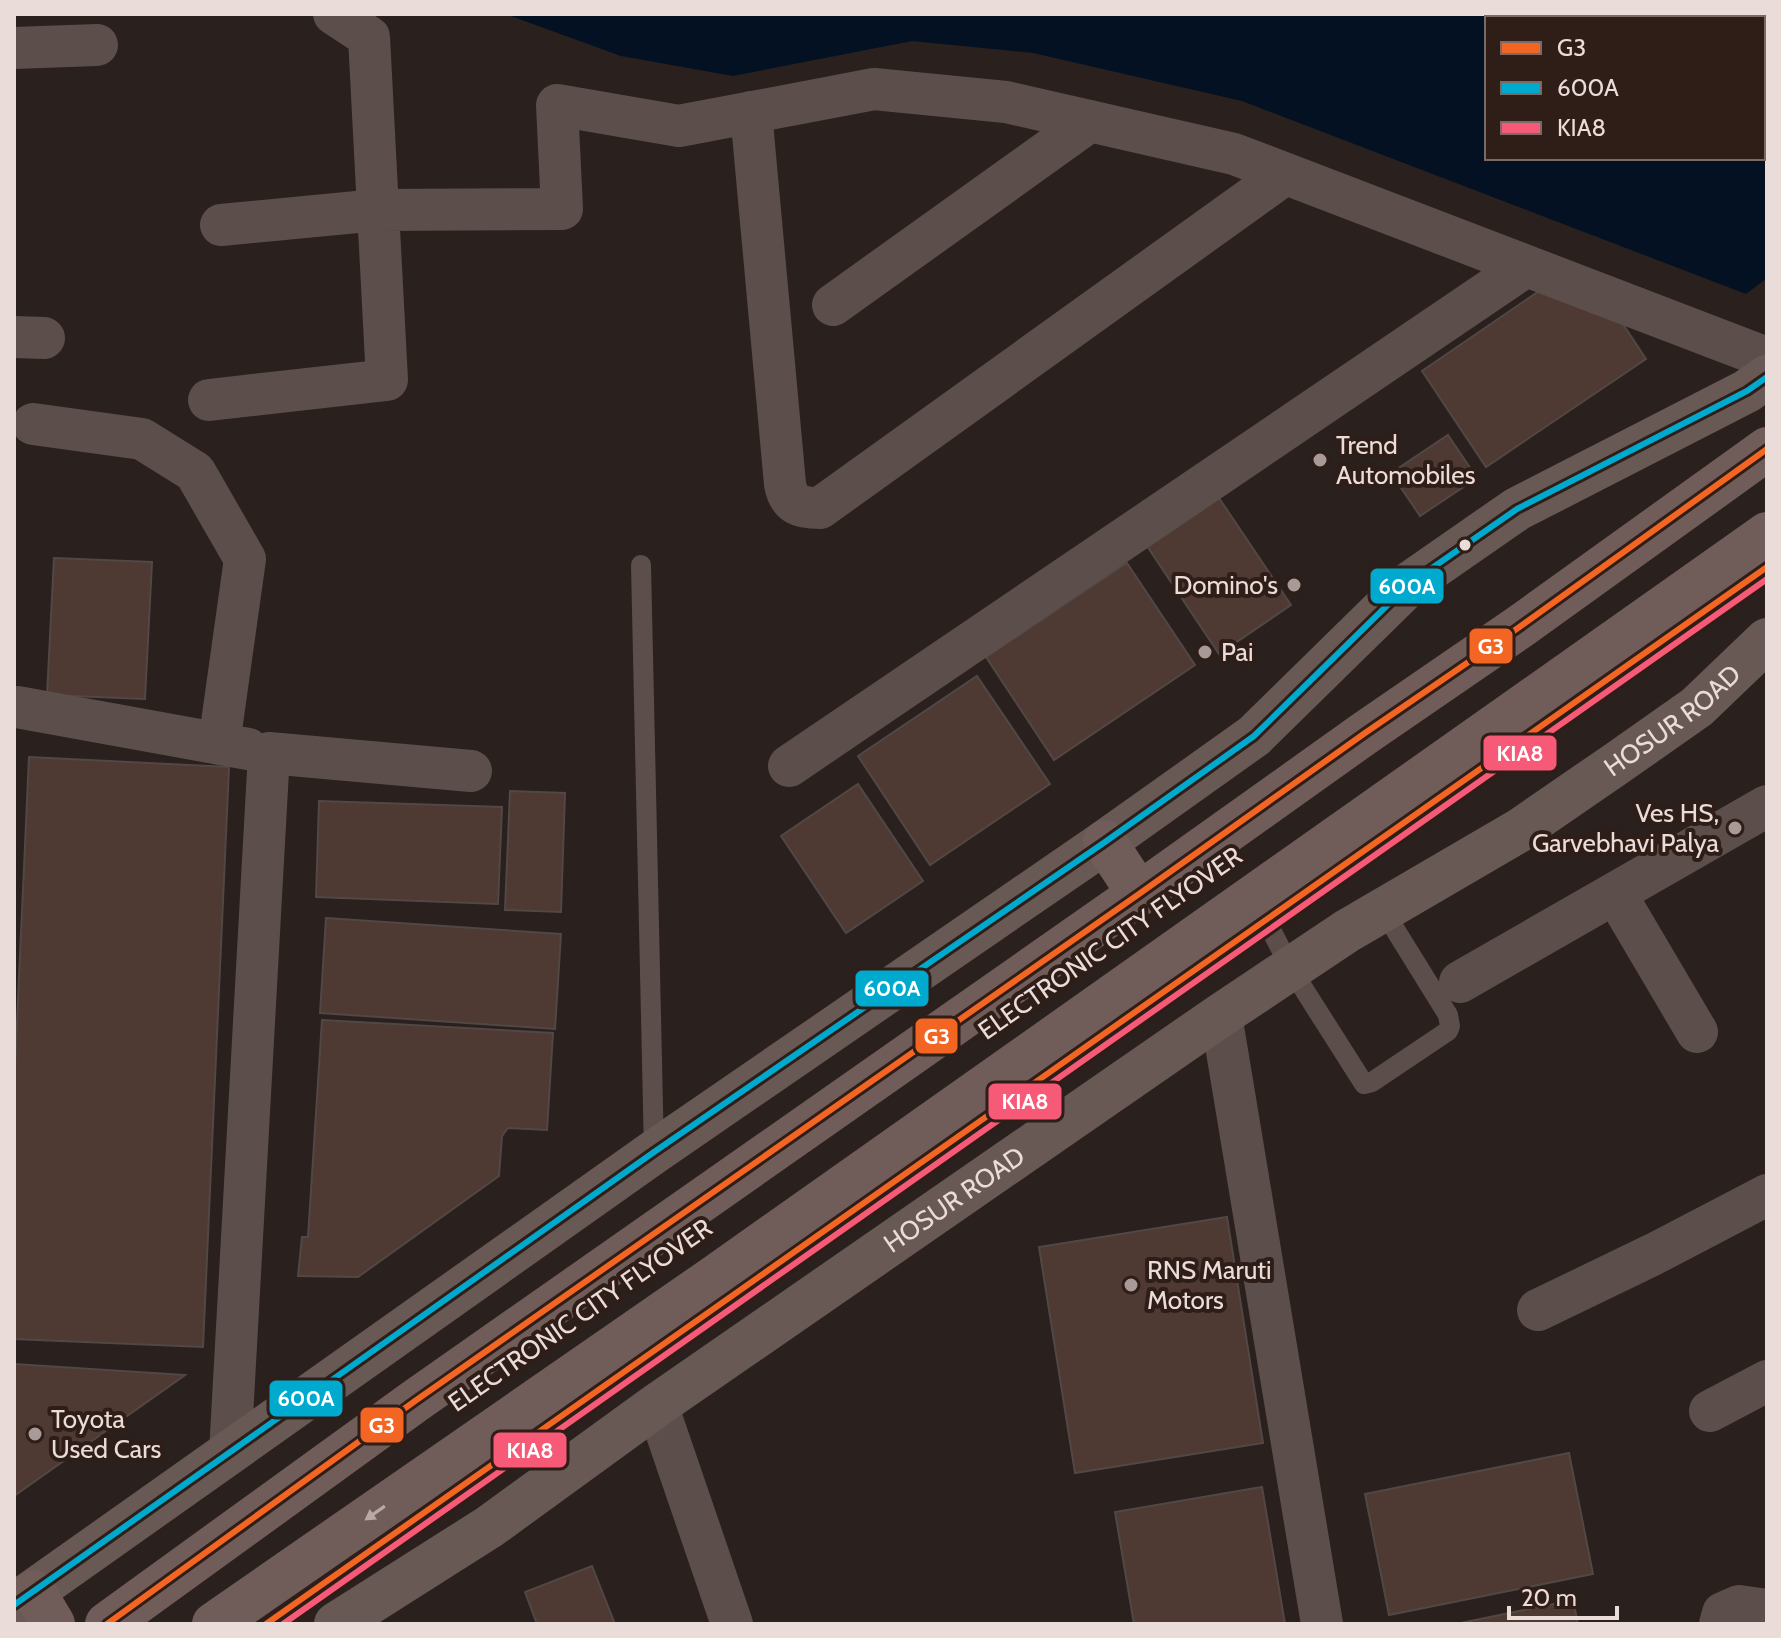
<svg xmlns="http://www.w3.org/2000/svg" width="1781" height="1638" font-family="Cabin,sans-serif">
  <rect width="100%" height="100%" fill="#2a201d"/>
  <path fill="#041123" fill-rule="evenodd" d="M505,14h1262v264l-21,16 -504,-193 -209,-48 -121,-12 -179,35 -112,-20zM1487,18h276v140h-276z"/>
  <path fill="#4e3933" stroke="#514845" stroke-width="2" d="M1539,291l80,27 27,41 -160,108 -64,-96z
    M1448,435l29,43 -57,38 -29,-43z
    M1219,498l72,107 -72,49 -72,-108z
    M54,558l98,4 -7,137 -98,-4z
    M1127,563l68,102 -141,95 -68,-103z
    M977,676l73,108 -120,81 -72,-109z
    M29,757l200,10 -26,580 -189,-8v-251z
    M858,784l65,97 -77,52 -65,-97z
    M510,791l55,2 -4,119 -56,-2z
    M319,801l183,6 -4,97 -182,-7z
    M326,918l235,16 -6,95 -235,-16z
    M322,1020l231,13 -6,97 -39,-2 -6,8 -3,40 -141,101 -60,-1 4,-39h6z
    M1227,1217l36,226 -188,30 -36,-226z
    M14,1364l171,11 -171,121z
    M1569,1453l24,121 -204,41 -24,-121z
    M1262,1487l23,137h-151l-19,-112z
    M592,1566l23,58h-78l-12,-32z
    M1573,1600l5,24h-122z"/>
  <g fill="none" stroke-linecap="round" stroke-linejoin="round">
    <path stroke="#5c4f4b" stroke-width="20" d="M641,565l13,587
      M1266,920l25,49 73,115 8,-2 76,-51 2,-5 -2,-11 -65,-105"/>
    <path stroke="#5c4f4b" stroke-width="42" d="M334,14l35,23 9,173 184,-1 -5,-104 122,21 195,-37 132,13 228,52 533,204
      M14,48l83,-3
      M751,112l34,372c4,21 15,24 35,24l465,-334
      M833,305l257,-184
      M14,337l30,1
      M209,400l178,-20 -9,-170 -157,15
      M33,424l109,15 53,33 50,87 -26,185
      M17,707l231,42
      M789,766l737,-500
      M1615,893l82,139
      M1460,982l307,-176
      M1221,1015l101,609
      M1538,1310l116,-56 113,-59
      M657,1405l75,219
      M1710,1411l57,-30
      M230,1453l39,-700 202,18
      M1720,1624l3,-11 16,-7 28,4"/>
    <g stroke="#695954" stroke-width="44">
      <path d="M14,1605l640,-453 451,-310 149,-106 155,-152 108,-75 230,-118 20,-14"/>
      <path id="s1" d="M336,1624l153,-97 168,-122 564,-390 126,-84 173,-101 93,-64 84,-59 70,-67"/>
    </g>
    <path stroke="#705c58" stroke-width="44" d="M1105,842l34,52
      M34,1592l19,32
      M107,1624l308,-223 724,-507 226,-161 153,-105 249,-179
      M214,1624l498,-345 1055,-745"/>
    <g stroke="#2f1d18" stroke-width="12">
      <path id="bus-1" d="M107,1624l308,-223 724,-507 226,-161 153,-105 249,-179
        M266,1624l1501,-1057"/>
    </g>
    <g stroke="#2f1d18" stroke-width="12">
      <path id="bus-2" d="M14,1605l640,-453 451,-310 149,-106 155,-152 108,-75 230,-118 20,-14"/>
    </g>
    <g stroke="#2f1d18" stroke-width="12">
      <path id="bus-3" d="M283,1624l1484,-1045"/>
    </g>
    <use href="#bus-1" stroke="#f26522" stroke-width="6"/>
    <use href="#bus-2" stroke="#00a9ce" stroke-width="6"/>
    <use href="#bus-3" stroke="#f75a77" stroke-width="6"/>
  </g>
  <defs><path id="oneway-solid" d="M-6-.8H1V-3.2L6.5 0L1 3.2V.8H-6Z" transform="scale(2)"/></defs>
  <use fill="#b9a9a5" href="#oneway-solid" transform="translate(375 1513) rotate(145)"/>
  <g fill="#a79a97" stroke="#2f1d18" stroke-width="3">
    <circle cx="1320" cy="460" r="8"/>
    <circle cx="1294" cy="585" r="8"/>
    <circle cx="1205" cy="652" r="8"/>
    <circle cx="1735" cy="828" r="8"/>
    <circle cx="1131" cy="1285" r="8"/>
    <circle cx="35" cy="1434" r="8"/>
  </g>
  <circle fill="#eadcd9" stroke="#2f1d18" stroke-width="3" cx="1465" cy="545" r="7"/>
  <g text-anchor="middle" stroke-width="8" stroke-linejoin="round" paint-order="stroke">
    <g font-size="26" fill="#eadcd9" stroke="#2f1d18" text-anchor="start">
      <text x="1336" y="454">Trend<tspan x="1336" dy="30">Automobiles</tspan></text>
      <text x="1278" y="594" text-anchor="end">Domino's</text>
      <text x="1221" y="661">Pai</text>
      <text x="1719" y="822" text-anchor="end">Ves HS,<tspan x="1719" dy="30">Garvebhavi Palya</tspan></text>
      <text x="1147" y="1279">RNS Maruti<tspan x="1147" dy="30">Motors</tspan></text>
      <text x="51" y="1428">Toyota<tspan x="51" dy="30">Used Cars</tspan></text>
    </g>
    <g font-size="26" fill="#eadcd9" stroke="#2f1d18">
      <text dy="9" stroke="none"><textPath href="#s1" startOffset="1614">HOSUR ROAD</textPath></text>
      <text transform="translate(1110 943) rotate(-35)" y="9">ELECTRONIC CITY FLYOVER</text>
      <text dy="9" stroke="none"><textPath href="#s1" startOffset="750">HOSUR ROAD</textPath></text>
      <text transform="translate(580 1315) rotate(-35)" y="9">ELECTRONIC CITY FLYOVER</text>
    </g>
  </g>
  <g stroke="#2f1d18" stroke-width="3">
    <rect x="1369" y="567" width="76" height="38" rx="8" fill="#00a9ce"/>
    <rect x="1468" y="627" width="46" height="38" rx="8" fill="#f26522"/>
    <rect x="1482" y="734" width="76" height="38" rx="8" fill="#f75a77"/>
    <rect x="854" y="969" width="76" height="39" rx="8" fill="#00a9ce"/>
    <rect x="914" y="1017" width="45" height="38" rx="8" fill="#f26522"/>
    <rect x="987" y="1082" width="76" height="39" rx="8" fill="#f75a77"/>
    <rect x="268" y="1379" width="76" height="39" rx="8" fill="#00a9ce"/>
    <rect x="359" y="1406" width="46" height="38" rx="8" fill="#f26522"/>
    <rect x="492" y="1431" width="76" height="38" rx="8" fill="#f75a77"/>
  </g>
  <g font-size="22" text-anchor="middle" font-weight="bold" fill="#fff">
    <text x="1407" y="594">600A</text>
    <text x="1491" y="654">G3</text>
    <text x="1520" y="761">KIA8</text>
    <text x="892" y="996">600A</text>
    <text x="937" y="1044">G3</text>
    <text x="1025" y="1109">KIA8</text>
    <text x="306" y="1406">600A</text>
    <text x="382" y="1433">G3</text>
    <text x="530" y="1458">KIA8</text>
  </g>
  <rect width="1781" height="1638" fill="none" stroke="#eadcd9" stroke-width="32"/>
  <rect x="1485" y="16" width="280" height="144" fill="#2f1d18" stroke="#7a6965" stroke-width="2"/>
  <rect x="1501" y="42" width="40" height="12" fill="#f26522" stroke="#7a6965" stroke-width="2"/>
  <text x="1557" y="56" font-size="24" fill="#eadcd9">G3</text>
  <rect x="1501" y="82" width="40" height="12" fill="#00a9ce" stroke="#7a6965" stroke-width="2"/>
  <text x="1557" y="96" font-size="24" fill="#eadcd9">600A</text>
  <rect x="1501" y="122" width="40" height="12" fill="#f75a77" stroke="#7a6965" stroke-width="2"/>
  <text x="1557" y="136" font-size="24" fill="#eadcd9">KIA8</text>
  <path d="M1509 1606v12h108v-12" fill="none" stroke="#eadcd9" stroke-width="4"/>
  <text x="1521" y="1606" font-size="24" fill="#eadcd9" stroke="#2f1d18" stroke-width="6" paint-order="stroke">20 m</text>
</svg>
